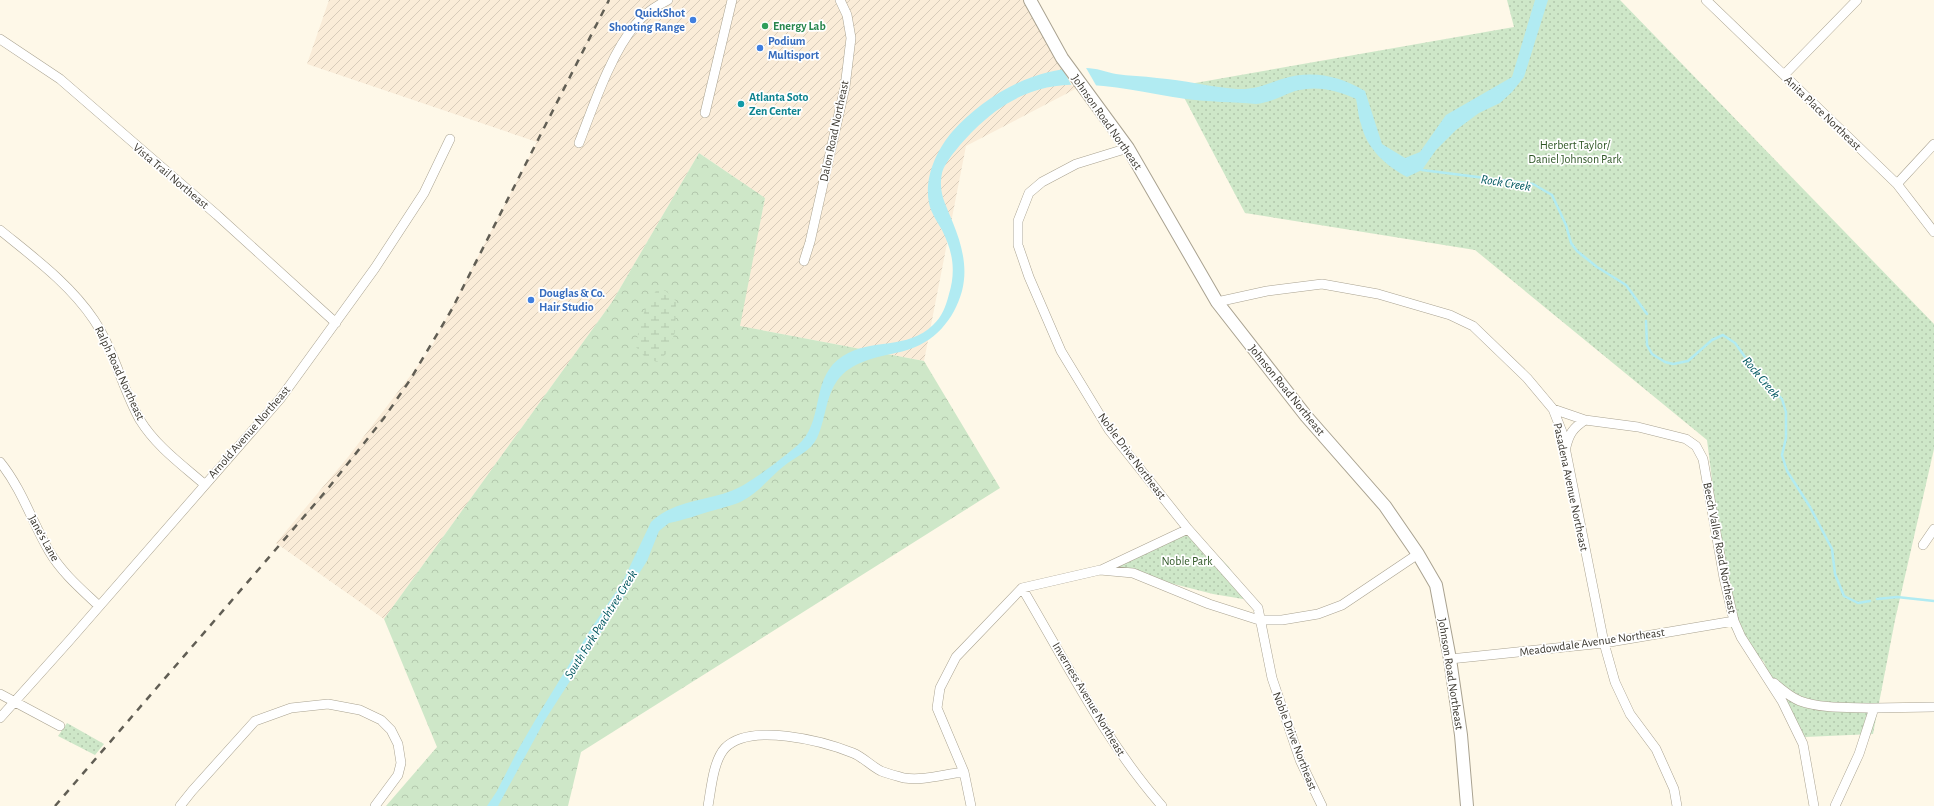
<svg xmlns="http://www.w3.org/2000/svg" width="1934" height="806" font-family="'Alegreya Sans',sans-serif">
  <defs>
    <pattern id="industrial-furrows" width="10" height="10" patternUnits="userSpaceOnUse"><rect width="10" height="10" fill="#faecd8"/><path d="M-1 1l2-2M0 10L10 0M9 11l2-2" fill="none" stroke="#d7cbba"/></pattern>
    <pattern id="forest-crowns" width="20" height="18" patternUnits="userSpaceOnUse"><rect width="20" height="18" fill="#cee7c8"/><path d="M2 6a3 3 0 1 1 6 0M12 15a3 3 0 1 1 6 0" fill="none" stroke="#b2c7ac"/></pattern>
    <pattern id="wetland-marsh" width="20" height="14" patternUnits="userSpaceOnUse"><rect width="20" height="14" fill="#cee7c8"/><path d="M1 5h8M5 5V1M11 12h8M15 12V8" fill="none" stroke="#b2c7ac"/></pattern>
    <pattern id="park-dots" width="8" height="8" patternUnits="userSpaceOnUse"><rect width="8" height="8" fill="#cee7c8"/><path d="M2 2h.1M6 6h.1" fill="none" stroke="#b2c7ac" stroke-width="1.8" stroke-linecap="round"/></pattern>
  </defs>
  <rect width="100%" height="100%" fill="#fef8e8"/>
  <path fill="url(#industrial-furrows)" d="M329,0h703l51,85 -117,61 -42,215 -185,-35 26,-128 -66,-45 -87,149 -228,317 -108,-76 72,-86 82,-107 107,-208 -230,-78z"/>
  <path fill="url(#forest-crowns)" d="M699,153l66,45 -25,128 184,35 76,127 -419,264 -13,54h-182l51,-59 -53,-128 228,-317z"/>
  <path fill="url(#wetland-marsh)" d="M656,291h10l10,10 -1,31 -7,20 -11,10 -12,-5 -9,-10c2,-19 8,-41 20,-56z"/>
  <path fill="url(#park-dots)" d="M1507,0h113l314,324v125l-39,171 -22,114 -68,3 -22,-26 -19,-49 -33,-34 -24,-188 -232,-190 -230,-37 -67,-127 336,-59z
    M1193,530l36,37 20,33 -36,-6 -102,-26z
    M67,723l37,21 -9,11 -37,-19z"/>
  <path fill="#b1ebf2" d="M1535,0h13l-24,77 -12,15 -12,11 -21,10 -23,17 -20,20 -14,20 -15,7c-22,-12 -40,-28 -46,-53 -3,-8 -3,-16 -5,-25 -19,-9 -40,-14 -61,-8 -14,5 -25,12 -39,13 -23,-2 -47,-2 -70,-5 -83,-12 -145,-37 -213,32 -9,9 -28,30 -31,42 -4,21 4,31 11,50 9,22 15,45 9,68 -8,29 -28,52 -58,60 -20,5 -45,8 -61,23 -18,17 -16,43 -26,64 -7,14 -21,18 -33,28 -13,10 -25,26 -40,34 -8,5 -20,7 -29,10 -15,4 -30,10 -46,13l-10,8 -12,30 -102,159 -47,86h-11l10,-15 22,-43 21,-36 52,-85 30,-44 29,-61c23,-23 62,-21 89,-35 15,-8 50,-34 62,-46 22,-25 9,-65 41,-85 28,-18 65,-6 90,-31 9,-8 13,-19 16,-31 7,-23 4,-42 -7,-64 -5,-9 -11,-17 -13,-27 -5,-25 7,-52 23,-71 33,-37 84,-66 134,-64 10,0 20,4 30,6 13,2 27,2 41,4 27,2 53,9 80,11 17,1 30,-5 45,-10 29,-9 56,-4 83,12l17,53 23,14 15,-6 26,-37 66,-38z"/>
  <path fill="#fef8e8" d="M1085,66l12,21 -25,-1 -10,-18z"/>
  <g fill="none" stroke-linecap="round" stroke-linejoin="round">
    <path stroke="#b1ebf2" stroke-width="2.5" d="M1422,170l111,14 19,11 14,30 5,18 6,8 20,16 29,18 21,29
      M1646,321l1,24 5,9 13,8 8,2 15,-3 24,-21 11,-5 12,8 20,28 27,28 4,13v26l-4,17 5,16 23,36 22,42 3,25 9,22 14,7 12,-2
      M1877,599l20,-2 37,4"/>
    <g stroke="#a9a290" stroke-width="10">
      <path id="street" d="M1706,0l191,184 37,48
        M0,39l60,40 157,136 119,108
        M1784,75l73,-75
        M705,113l27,-113
        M579,143c14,-36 32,-90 57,-119 9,-11 20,-18 32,-24
        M1128,148l-52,16 -34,18 -13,11 -11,28v24l11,32 32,74 48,79 79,99 70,79 14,70 28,82 22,46
        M1897,184l37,-40
        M0,230c33,27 70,54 94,90 21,32 28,68 46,100 16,26 41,44 64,64
        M804,261l6,-19 35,-155 6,-49 -4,-23 -7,-15
        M1217,302l50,-11 55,-7 56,10 72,21 23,11 54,52 26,31 9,23 42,211 11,39 15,32 26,35 18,40 3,17
        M1553,409l32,11 53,7 48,12 10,7 7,13 21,119 10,43 7,16 41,64 21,43 11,62
        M1566,447c3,-13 7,-19 19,-27
        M0,462c22,27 32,60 49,89 13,22 32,38 50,55
        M1923,545l11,-16
        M1101,570l87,-41
        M1022,588c44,74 83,153 140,218
        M1450,659l154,-16 130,-22
        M1774,683c8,7 16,14 26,18 22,8 50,6 74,7
        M0,694l60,32
        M0,718l69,-77 211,-242 95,-131 49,-75 26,-54
        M180,806l12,-15 63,-70 36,-13 37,-4 32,6 21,10 10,10 7,14 3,19 -3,12 -23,31
        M708,806c3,-16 5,-45 17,-58 25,-26 98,-7 128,5 10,4 18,13 28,18 7,3 16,5 23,7 20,3 40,-4 60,-6
        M971,806l-7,-34 -27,-64 3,-20 16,-31 66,-69 78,-18 33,3 76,31 50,16h23l36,-6 24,-9 76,-51
        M1835,806l24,-52 15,-46 60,-1"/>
    </g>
    <g stroke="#a9a290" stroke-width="14">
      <path id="secondary" d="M1030,0l32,58 66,90 89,154 89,114 79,90 33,48 18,31 14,74 11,76 6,71"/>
    </g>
    <use href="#street" stroke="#fff" stroke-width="9"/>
    <use href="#secondary" stroke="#fff" stroke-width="12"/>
    <path stroke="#615e54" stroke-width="2.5" stroke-dasharray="7 7" stroke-linecap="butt" d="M55,806l271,-315 58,-73 26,-38 42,-71 157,-309"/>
  </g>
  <g fill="#3f7fe0" stroke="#fff" stroke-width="1.5">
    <circle cx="693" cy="20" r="4"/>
    <circle cx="760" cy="48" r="4"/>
    <circle cx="531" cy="300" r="4"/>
  </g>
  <circle fill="#2e9e5b" stroke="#fff" stroke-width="1.5" cx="765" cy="26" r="4"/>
  <circle fill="#0f9aa8" stroke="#fff" stroke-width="1.5" cx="741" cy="104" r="4"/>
  <g text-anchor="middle" stroke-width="3.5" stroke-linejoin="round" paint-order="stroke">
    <g font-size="12" font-weight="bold" fill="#366cbe" stroke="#fff" text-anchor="start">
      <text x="685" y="17" text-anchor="end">QuickShot<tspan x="685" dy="14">Shooting Range</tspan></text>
      <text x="768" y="45">Podium<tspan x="768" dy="14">Multisport</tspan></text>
      <text x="539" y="297">Douglas &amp; Co.<tspan x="539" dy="14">Hair Studio</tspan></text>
    </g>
    <g font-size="12" font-weight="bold" fill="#27864d" stroke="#fff" text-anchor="start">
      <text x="773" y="30">Energy Lab</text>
    </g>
    <g font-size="12" font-weight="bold" fill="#0d838f" stroke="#fff" text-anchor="start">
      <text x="749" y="101">Atlanta Soto<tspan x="749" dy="14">Zen Center</tspan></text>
    </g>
    <g font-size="12" fill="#3a372f" stroke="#fff">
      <text transform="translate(1823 113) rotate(44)" y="4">Anita Place Northeast</text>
      <text transform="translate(1107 122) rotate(55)" y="4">Johnson Road Northeast</text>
      <text transform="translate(834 131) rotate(-78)" y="4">Dalon Road Northeast</text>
      <text transform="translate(171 176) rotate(40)" y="4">Vista Trail Northeast</text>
      <text transform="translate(120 373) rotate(65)" y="4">Ralph Road Northeast</text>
      <text transform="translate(1287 390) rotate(51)" y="4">Johnson Road Northeast</text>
      <text transform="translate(249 432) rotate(-49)" y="4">Arnold Avenue Northeast</text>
      <text transform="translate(1132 456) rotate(53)" y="4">Noble Drive Northeast</text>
      <text transform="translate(1571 487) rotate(78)" y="4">Pasadena Avenue Northeast</text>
      <text transform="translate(44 538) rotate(61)" y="4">Jane's Lane</text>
      <text transform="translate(1720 548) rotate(79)" y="4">Beech Valley Road Northeast</text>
      <text transform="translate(1592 642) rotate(-8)" y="4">Meadowdale Avenue Northeast</text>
      <text transform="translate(1451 674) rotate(81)" y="4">Johnson Road Northeast</text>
      <text transform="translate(1089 699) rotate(59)" y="4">Inverness Avenue Northeast</text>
      <text transform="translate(1295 741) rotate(69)" y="4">Noble Drive Northeast</text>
    </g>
    <g font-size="12" fill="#2f5726" stroke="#fff">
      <text x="1575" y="149">Herbert Taylor/<tspan x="1575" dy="14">Daniel Johnson Park</tspan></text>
      <text x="1187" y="565">Noble Park</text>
    </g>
    <g font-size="13" font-style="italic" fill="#025860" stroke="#fff">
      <text transform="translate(1506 182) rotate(9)" y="5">Rock Creek</text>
      <text transform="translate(1762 377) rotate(50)" y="5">Rock Creek</text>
      <text transform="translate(600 624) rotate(-58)" y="5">South Fork Peachtree Creek</text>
    </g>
  </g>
</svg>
